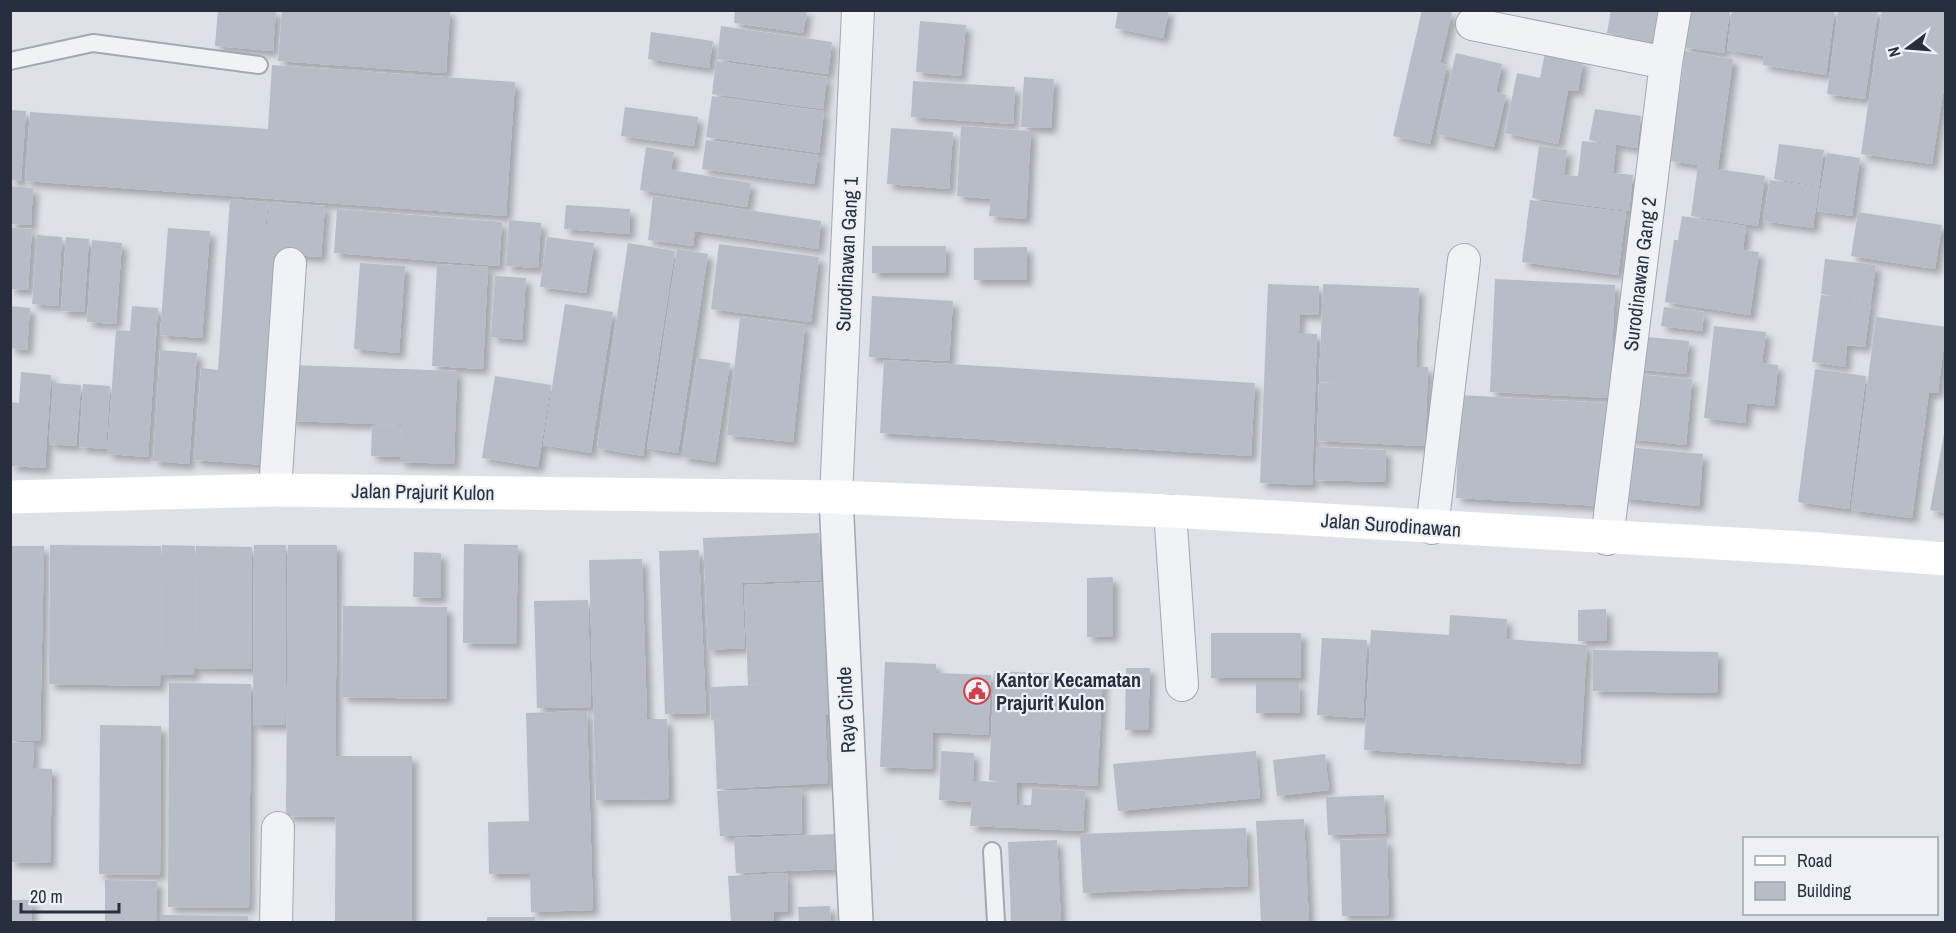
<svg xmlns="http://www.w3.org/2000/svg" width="1956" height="933" font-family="'Archivo Narrow',sans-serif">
  <defs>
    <filter id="shadow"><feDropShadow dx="5.5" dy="5.5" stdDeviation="3" flood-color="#0004"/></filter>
  </defs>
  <rect width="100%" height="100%" fill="#dee1e7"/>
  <path fill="#b8bcc7" filter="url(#shadow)" d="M218,10h58l-3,41 -58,-5z
    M282,10h168l-4,63 -168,-12z
    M735,10h72l-4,23 -69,-10z
    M1118,10h51l-6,28 -48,-10z
    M1422,10l30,2 -12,51 7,2 -17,79 -37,-8z
    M1611,10h57l-7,34 -54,-11z
    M1688,10h42l-6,43 -42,-6z
    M1732,10h103l-9,65 -63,-10 1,-9 -37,-6z
    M1838,10h40l-13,89 -38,-5z
    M1882,10h64v65l-14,89 -71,-10z
    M920,21l46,4 -5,51 -45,-4z
    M721,26l111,16 -4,32 -111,-15z
    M651,32l62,9 -4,27 -61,-9z
    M1685,51l48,8 -15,109 -48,-7z
    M1456,53l46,11 -6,28 10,3 -12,52 -57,-13z
    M1545,53l38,8 -5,30 -10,-1 -10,54 -53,-11 12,-60 23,5z
    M716,61l111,16 -4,32 -111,-15z
    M272,65l243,17 -9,134 -481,-35 5,-69 238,17z
    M1024,77l30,2 -3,49 -30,-1z
    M913,81l102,6 -2,37 -102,-7z
    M712,96l112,15 -5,42 -113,-16z
    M625,107l73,10 -4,29 -73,-10z
    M1595,109l46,7 -4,32 -48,-8z
    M10,110l16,1 -5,70 -11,-1z
    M961,126l70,5 -5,88 -37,-3 2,-17 -34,-3z
    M891,128l62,4 -4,57 -62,-5z
    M706,140l112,15 -4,29 -112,-15z
    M1582,141l34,4 -3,28 20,2 -4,36 -97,-13 7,-52 28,4 -3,25 14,1z
    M1779,144l45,6 -5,36 -45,-7z
    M646,147l28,5 -3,18 80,13 -4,24 -107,-17z
    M1827,153l33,5 -8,58 -35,-5z
    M1698,166l67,10 -7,50 -67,-10z
    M1770,180l49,7 -6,41 -50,-7z
    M10,186l23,2 -2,37 -21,-1z
    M653,196l168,25 -3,28 -123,-18 -2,15 -45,-6z
    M230,199l37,3 -3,53 5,-53 56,4 -4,51 -42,-3 -14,211 -71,-5 7,-92 17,2z
    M1530,200l96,12 -8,63 -96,-13z
    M566,205l64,4 -1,25 -65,-5z
    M337,209l165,13 -3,44 -165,-13z
    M1858,212l84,13 -7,44 -84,-13z
    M1682,216l64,10 -3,24 16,2 -9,63 -85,-13 9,-62h4z
    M509,220l32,3 -3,45 -32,-2z
    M10,228l22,1 -4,61 -18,-1z
    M168,228l42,3 -8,107 -42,-3z
    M37,235l25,2 -4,69 -26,-2z
    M66,237l23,2 -5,73 -23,-1z
    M547,237l47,6 -8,50 -46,-6z
    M92,240l30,3 -6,81 -29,-2z
    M628,243l47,8 -32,205 -46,-8z
    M719,244l100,13 -8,65 -100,-13z
    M872,246h74l-1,27h-73z
    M1027,247v33h-53v-32z
    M677,249l31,5 -30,199 -31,-5z
    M1825,259l51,6 -5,36 -50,-7z
    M360,263l45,3 -6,87 -45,-4z
    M437,264l51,3 -5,102 -51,-3z
    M495,276l31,2 -4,62 -31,-3z
    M1495,279l120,6 -5,113 -120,-6z
    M1268,284l51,2 -1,29 -18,-1 -1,19 18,1 -5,151 -52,-2z
    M1323,284l96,4 -3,79h12l-3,79 -108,-5 2,-58 96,3 -96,-4z
    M1821,295l50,7 -6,45 -18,-2 -2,22 -33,-5z
    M872,296l81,5 -4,60 -80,-4z
    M565,304l48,8 -22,141 -48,-8z
    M10,306l20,2 -3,42 -17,-2z
    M132,306l26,2 -10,149 -41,-3 9,-124 14,1z
    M1664,307l40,5 -2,19 -41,-5z
    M740,317l65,8 -12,117 -66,-7z
    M1876,317l70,10 -8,66 -9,-1 -17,126 -61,-8z
    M1714,326l52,6 -4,31 16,2 -4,41 -27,-3 -2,20 -41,-5z
    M1637,336l52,5 -3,33 -52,-5z
    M160,350l37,3 -8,111 -36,-3z
    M697,358l33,5 -15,99 -33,-5z
    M884,360l371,23 -4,73 -371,-23z
    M292,365l165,6 -3,93 -54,-2 1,-37 -111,-4z
    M1815,369l51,7 -17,133 -51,-7z
    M21,372l30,3 -6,93 -35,-2v-64l9,1z
    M1634,374l58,5 -6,66 -58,-6z
    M495,376l56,9 -13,82 -56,-9z
    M53,383l28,2 -5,61 -27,-2z
    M83,384l27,2 -4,63 -27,-2z
    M1460,395l146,8 -5,103 -145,-8z
    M372,425l28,1 -1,31 -28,-1z
    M1944,434h2v79l-16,-3z
    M1317,447l69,3 -1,32 -70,-2z
    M1626,447l77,7 -4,52 -77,-8z
    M819,533l2,47 -79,3 3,65 -37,2 -5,-112z
    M464,544l54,1 -2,99 -53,-1z
    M50,545l111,1 -1,140 -111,-2z
    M162,545l33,1 -1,129h-33z
    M254,545h32l-1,180h-32z
    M288,545h49l-2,272 -49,-1z
    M10,546h34l-4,195h-30z
    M196,546l56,1v122l-57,-1z
    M699,550l7,163 -41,1 -6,-163z
    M414,552l27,1v45l-28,-1z
    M642,559l5,160h20l2,80 -73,1 -7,-240z
    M1113,577v59l-26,1v-59z
    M826,582l5,99 -83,4 -4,-100z
    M588,600l3,107 -54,1 -3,-107z
    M343,606l104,1v92l-105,-2z
    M1606,609l1,32h-29v-31z
    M1450,615l57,4 -1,20 81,6 -7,119 -216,-14 7,-120 78,5z
    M1211,633h90v45h-90z
    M1322,638l45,2 -4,78 -46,-3z
    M1593,650l125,2 -1,41 -124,-2z
    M885,662l51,2v9l55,2 -3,60 -55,-3 -1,37 -52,-2z
    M1126,668h24l-2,62h-23z
    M994,671l109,5 -6,110 -80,-4 -1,23h15l1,-17 53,3 -2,40 -113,-5 2,-24 -33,-2 2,-49 33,2 -1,28 27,1 -11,-2z
    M831,682l2,32 -8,1 3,68 -111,6 -3,-69 59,-3 -62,3 -1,-33z
    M169,683l82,1 -2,224 -81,-1z
    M1256,683h43l1,30h-44z
    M587,711l6,199 -62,2 -1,-39 -41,1 -1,-52 41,-1 -3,-108z
    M100,725l61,1 -1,149 -61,-1z
    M10,742l24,1 -1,25 19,1 -2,94 -40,-1z
    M1256,751l4,47 -142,13 -5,-47z
    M1325,754l4,36 -52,6 -4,-36z
    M336,756h76v166h-77z
    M801,788l1,45 -82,3 -3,-45z
    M1384,795l2,38 -58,2 -2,-38z
    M1304,819l5,103h-48l-5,-101z
    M1246,828l2,58 -165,7 -3,-59z
    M838,834l1,35 -103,4 -2,-35z
    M1387,839l2,76 -47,1 -2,-76z
    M1057,840l4,82h-50l-3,-80z
    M787,873l1,38 -14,1v10h-43l-3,-46z
    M105,880l52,1 -1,41h-51z
    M10,900h22l-1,22h-21z
    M830,906l1,16h-32l-1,-15z
    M161,915l87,1v6h-87z
    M487,917h48v5h-48z"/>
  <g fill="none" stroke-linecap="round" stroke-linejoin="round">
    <g stroke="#a3a8b1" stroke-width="20">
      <path id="service" d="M10,61l83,-18 166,22
        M992,851l4,71"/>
    </g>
    <g stroke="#a3a8b1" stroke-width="34">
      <path id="minor" d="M1472,24l194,39
        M275,490l15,-226
        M836,497l22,-487
        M1170,511l12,174
        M1432,528l32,-268
        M1607,539l59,-476 9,-53
        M276,922l2,-94"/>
    </g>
    <g stroke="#a3a8b1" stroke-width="36">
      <path id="tertiary" d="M836,497l20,425"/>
    </g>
    <use href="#service" stroke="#f0f2f6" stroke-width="16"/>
    <use href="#minor" stroke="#f0f2f6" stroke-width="32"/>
    <use href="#tertiary" stroke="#f0f2f6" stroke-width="33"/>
    <path stroke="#fff" stroke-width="33" d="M10,497l265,-7 561,7 334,14 634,37 142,11"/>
  </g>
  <defs>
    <g id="civic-ring" transform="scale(1.35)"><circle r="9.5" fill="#edf0f5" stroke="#cf404b" stroke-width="1.5"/><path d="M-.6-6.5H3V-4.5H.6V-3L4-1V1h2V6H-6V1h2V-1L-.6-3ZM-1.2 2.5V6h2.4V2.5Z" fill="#cf404b"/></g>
  </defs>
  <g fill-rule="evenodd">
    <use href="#civic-ring" x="977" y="691"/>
  </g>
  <g text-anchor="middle" stroke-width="4.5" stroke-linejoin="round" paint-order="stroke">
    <g font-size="20" fill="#272e3e" stroke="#edf0f5">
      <text transform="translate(847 254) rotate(-87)" y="7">Surodinawan Gang 1</text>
      <text transform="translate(1640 274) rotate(-83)" y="7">Surodinawan Gang 2</text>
      <text transform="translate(423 492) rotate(1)" y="7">Jalan Prajurit Kulon</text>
      <text transform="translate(1391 525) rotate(4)" y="7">Jalan Surodinawan</text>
      <text transform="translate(846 710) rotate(-93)" y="7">Raya Cinde</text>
    </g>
    <g font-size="20" font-weight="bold" fill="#272e3e" stroke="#edf0f5" text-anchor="start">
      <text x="996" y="687">Kantor Kecamatan<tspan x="996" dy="23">Prajurit Kulon</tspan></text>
    </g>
  </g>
  <rect width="1956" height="933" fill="none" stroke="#272e3e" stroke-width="24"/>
  <rect x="1743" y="837" width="195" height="78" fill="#edf0f5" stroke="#9ea2ac" stroke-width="1.5"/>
  <rect x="1755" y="856" width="30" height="9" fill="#ffffff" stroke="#9ea2ac" stroke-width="1.5"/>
  <text x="1797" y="867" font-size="18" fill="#272e3e">Road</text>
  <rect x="1755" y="882" width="30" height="18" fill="#b8bcc7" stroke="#9ea2ac" stroke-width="1.5"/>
  <text x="1797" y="897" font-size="18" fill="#272e3e">Building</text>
  <g transform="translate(1908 48) rotate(254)" stroke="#edf0f5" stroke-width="4.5" paint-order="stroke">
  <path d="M0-4.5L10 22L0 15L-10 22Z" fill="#272e3e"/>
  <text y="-9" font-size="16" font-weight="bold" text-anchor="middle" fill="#272e3e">N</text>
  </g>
  <path d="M21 903v9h98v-9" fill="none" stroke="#272e3e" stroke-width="3"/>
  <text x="30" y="903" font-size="18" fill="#272e3e" stroke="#edf0f5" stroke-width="4.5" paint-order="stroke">20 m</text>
</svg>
